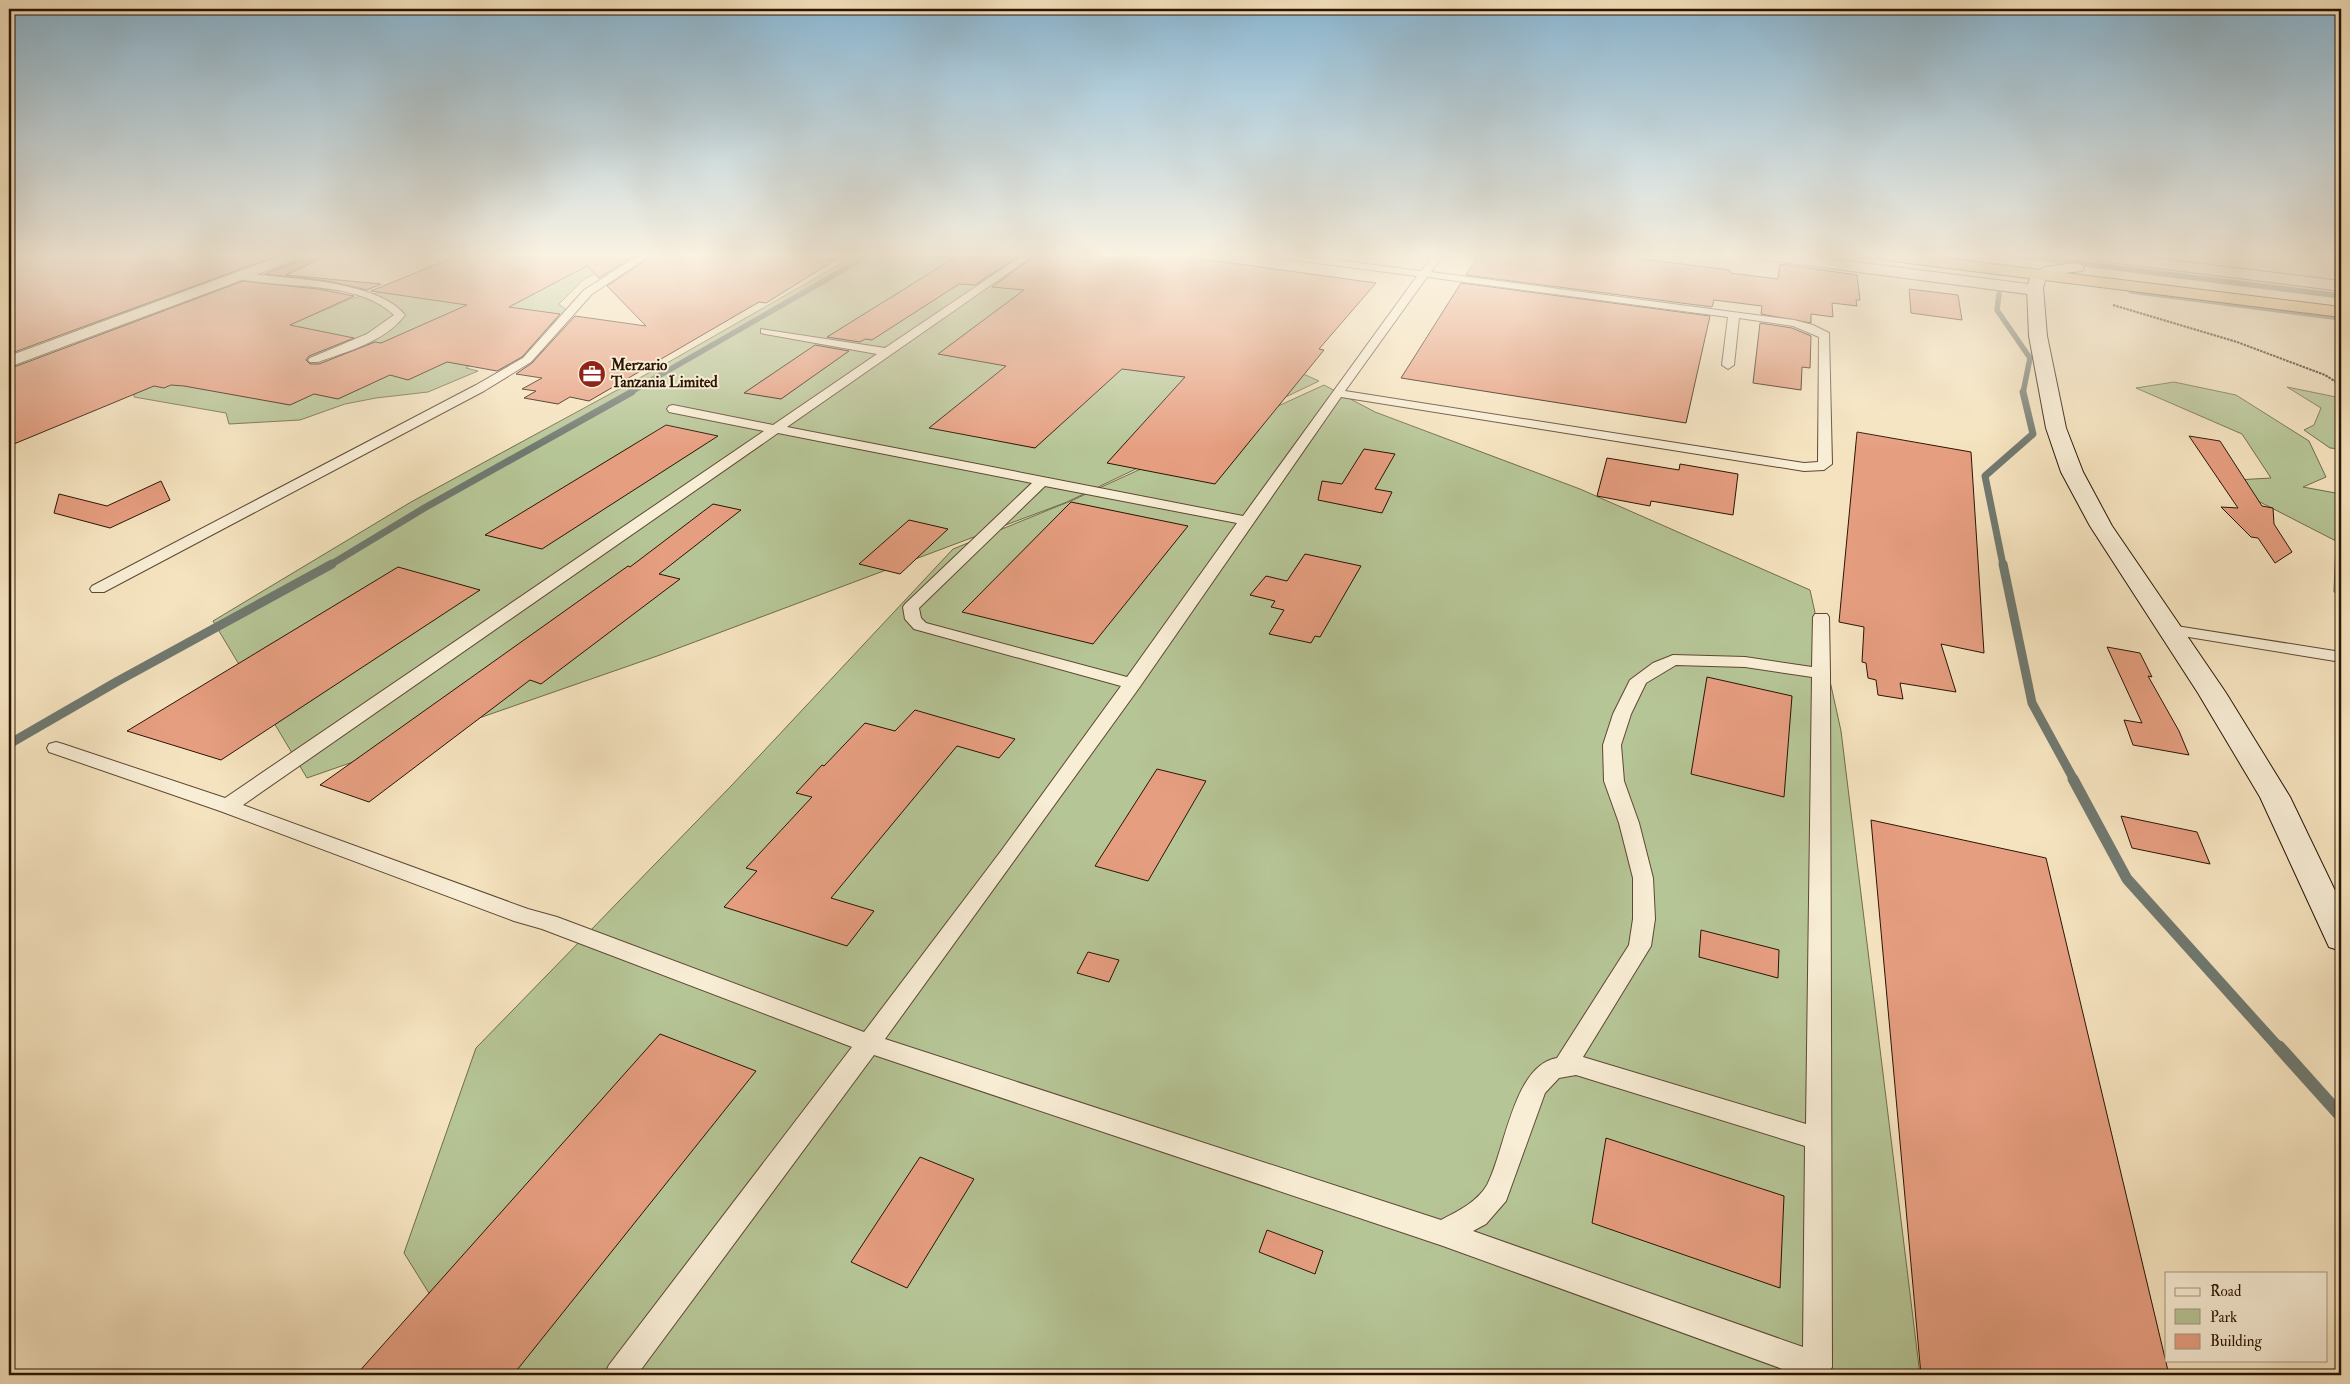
<svg xmlns="http://www.w3.org/2000/svg" width="2350" height="1384" font-family="'IM FELL Double Pica',serif">
  <rect width="100%" height="100%" fill="#f5e3bf"/>
  <filter id="stains"><feTurbulence type="fractalNoise" baseFrequency=".004" numOctaves="4"/><feColorMatrix values="0 0 0 0 .2 0 0 0 0 .09 0 0 0 0 .02 0 0 0 .5 -.17"/></filter>
  <radialGradient id="worn" r=".72"><stop offset=".6" stop-color="#630" stop-opacity="0"/><stop offset="1" stop-color="#630" stop-opacity=".3"/></radialGradient>
  <path fill="#b6c596" stroke="#706c4c" d="M559,255h70l-46,25 -24,24 11,9 -27,17 -48,19 -29,19 12,3 -50,21 -52,6 -31,6 -45,16 -71,4 -3,-11 -92,-16v-10l89,-34 130,-55z
    M856,255h166l182,75 115,51 -252,121 -407,153 -353,123 -94,-157 198,-119 256,-139z
    M2174,382l62,13 73,46 17,36 -23,10 38,7v101l-7,-3 2,-51 -117,-60 52,-3 -29,-44 -106,-46z
    M1324,385l51,27 205,77 230,101 31,141 79,644h-1440l-76,-122 72,-205 256,-263 221,-236 120,-49z
    M2287,387l54,11v51l-11,-1 -26,-18 10,-5 7,-17z"/>
  <g fill="none" stroke-linecap="round" stroke-linejoin="round">
    <path stroke="#707970" stroke-width="5.5" d="M1856,255l36,4
      M2014,255l327,41
      M2131,291l210,27
      M1999,294l-2,16 33,48 -7,35
      M629,393l240,-138"/>
    <path stroke="#707970" stroke-width="7" d="M330,565l96,-58 206,-115
      M2003,565l-18,-89 48,-42 -10,-42"/>
    <path stroke="#707970" stroke-width="9" d="M2003,564l29,139 42,77
      M9,744l109,-63 214,-117"/>
    <path stroke="#707970" stroke-width="11" d="M2073,779l54,100 153,170"/>
    <path stroke="#707970" stroke-width="13" d="M2279,1047l62,69"/>
  </g>
  <path fill="#e69e80" stroke="#2a1403" d="M9,255h270l-270,99z
    M306,255h19v2l-39,18 95,9 -14,6 -39,-9 -63,-7 37,-14z
    M459,255h177l-37,23 -12,-12 -78,41 51,7 -38,43 -25,14 -50,-9 -39,18 -18,-5 -52,24 -24,-5 -24,11 -106,-19 -13,-1 -7,3 -10,-2 -145,60v-77l234,-88 75,8 36,7 -64,29 64,13 -45,18 -3,4 4,4h9l56,-22 6,1 86,-38 -96,-14z
    M653,255h96l34,4 10,-4 42,5 -69,43 -7,-1 -170,99 -19,-4 -12,7 -34,-6 12,-7 -14,-2 20,-11 -26,-4 16,-11 43,-47 71,10 -39,-40z
    M959,255h61l-45,30 -16,-1 -87,56 -7,-1 -5,3 -33,-5z
    M1036,255h47l27,4 6,-4h57l203,28 -57,66 5,1 -109,134 -108,-21 78,-86 -63,-8 -87,79 -106,-20 77,-62 -68,-12 86,-64 -32,-3z
    M1479,255h130l121,15v3l48,6 2,-15 77,11 3,25h-4l1,6 -25,-3 1,14 -22,-3v9l-50,-9 1,-8 -48,-6 -2,7 -246,-32z
    M1461,283l249,33 -24,107 -285,-45z
    M1909,289l49,6 4,25 -51,-7z
    M1760,323l32,5 19,8 -1,32 -8,-1 -1,23 -48,-7z
    M815,345l34,6 -68,48 -37,-6z
    M666,425l52,11 -176,113 -57,-14z
    M1857,432l114,20 13,201 -43,-9 15,48 -56,-9 3,16 -25,-4 -2,-15 -8,-2 -2,-15 -4,-1 2,-35 -25,-5z
    M2189,436l31,5 42,65 11,2 1,16 18,28 -17,11 -17,-25 -7,-1 -30,-30 17,1z
    M1364,449l31,5 -20,35 17,3 -10,21 -64,-13 4,-19 20,3z
    M1607,458l72,12 1,-6 58,10 -5,41 -82,-14 -1,5 -53,-10z
    M161,481l9,19 -60,28 -56,-15 5,-19 48,12z
    M1071,502l117,24 -95,118 -131,-32z
    M713,504l28,6 -82,64 21,5 -139,105 -11,-4 -161,122 -49,-17 308,-219 2,1z
    M909,520l39,9 -48,45 -41,-10z
    M1305,554l56,12 -41,71 -5,-1 -4,7 -42,-9 15,-24 -13,-3 4,-6 -25,-6 16,-19 21,5z
    M398,567l82,23 -259,170 -94,-29z
    M2107,647l33,6 12,24 -4,-1 31,55 10,24 -56,-10 -9,-25 18,3z
    M1707,677l85,19 -8,101 -93,-23z
    M915,710l100,29 -16,19 -42,-12 -126,152 43,13 -27,35 -123,-39 33,-36 -11,-3 66,-71 -16,-4 26,-28 2,1 41,-43 30,8z
    M1157,769l49,12 -58,100 -53,-15z
    M2121,816l76,16 13,32 -78,-16z
    M1871,820l175,38 123,517h-248z
    M1701,930l78,20 -1,28 -79,-21z
    M1088,952l31,8 -10,22 -32,-9z
    M660,1034l96,37 -243,304h-157z
    M1606,1138l178,58 -4,92 -188,-65z
    M920,1157l54,22 -67,109 -56,-26z
    M1267,1230l56,21 -8,23 -56,-22z"/>
  <g fill="none" stroke-linecap="round" stroke-linejoin="round">
    <g stroke="#5d4832" stroke-width="2">
      <path id="lane" d="M639,255h12l-59,39 -61,68 -47,29 -380,201h-12l-2,-3 2,-3 384,-201 47,-27 61,-68z
        M1023,255h11l-247,172 456,89 174,-240 -139,-18 -5,-3h25l123,16 12,-16h10l-12,17 363,48 19,5 16,8 3,131 -8,6 -20,1 -463,-74 -202,291 -254,351 556,181c17,-9 36,-18 46,-35 18,-33 26,-120 70,-127l72,-113 4,-26v-41l-14,-55 -15,-42 -1,-36 10,-31 17,-34 23,-17 20,-8 72,2 67,10 1,-50 2,-3h12l2,3 1,56 2,694 -4,8h-29l-356,-129 -569,-191 -237,320h-33l5,-10 243,-318 -310,-118 -28,-8 -294,-110 -171,-59 -2,-4 2,-4 7,-2 7,2 162,54 539,-367 -95,-19 -2,-3 2,-3 4,-1 100,20 104,-71 -112,-20 -4,-1v-4l124,19zM1427,277l301,40 -6,48 6,4 6,-4 5,-47 54,8 26,11 -1,125 -14,1 -459,-72zM778,433l254,50 -127,121 -2,3 2,12 9,10 207,57 -120,165 -137,181 -307,-115 -29,-8 -285,-104zM1045,486l192,37 -110,154 -201,-54 -5,-5 -2,-10zM1676,665l69,2 67,10 -6,447 -223,-67 68,-111 4,-27 -2,-41 -14,-55 -15,-42 -3,-36 10,-31 15,-31zM1576,1075l229,71 -2,201 -330,-116 13,-7 20,-23 39,-108 14,-15z
        M239,273c43,5 139,7 166,42 -20,27 -57,36 -87,47h-8l-2,-2 2,-2 57,-24 27,-19c-38,-36 -111,-25 -159,-37v-4z
        M2170,625l171,27v10l-177,-29 -2,-3 2,-3z"/>
    </g>
    <g stroke="#5d4832" stroke-width="2">
      <path id="street" d="M283,255h21l-3,3 -292,109v-11z
        M1759,255h40l236,30 6,2 2,3 -2,3 -6,2 -269,-35 -5,-2z
        M2086,255h42l213,26v10l-247,-31z"/>
    </g>
    <g stroke="#2a1403" stroke-width="2">
      <path id="secondary" d="M2076,263l6,2 2,3 -2,3 -27,3 -10,6 -2,8 4,48 19,92 17,44 29,54 114,167 64,104 51,106v48l-12,-4 -69,-150 -62,-104 -108,-167 -29,-54 -15,-44 -17,-92 -2,-48 4,-13 14,-8z"/>
    </g>
    <g stroke="#2a1403" stroke-width="2">
      <path id="highway" d="M1877,255h42l422,52v10l-456,-57z"/>
    </g>
    <path stroke="#2a1403" stroke-width="2" stroke-dasharray="2.5 1" stroke-linecap="butt" d="M2113,305l124,37 88,33 16,10"/>
    <use href="#lane" fill="#f8edd5" fill-rule="evenodd"/>
    <use href="#street" fill="#f8edd5" fill-rule="evenodd"/>
    <use href="#secondary" fill="#f8edd5" fill-rule="evenodd"/>
    <use href="#highway" fill="#eac280" fill-rule="evenodd"/>
  </g>
  <linearGradient id="sky" x2="0" y2="1"><stop stop-color="#8ab8d5"/><stop offset="0.57" stop-color="#faf2e2"/><stop offset="1" stop-color="#faf2e2" stop-opacity="0"/></linearGradient>
  <rect width="2350" height="448" fill="url(#sky)"/>
  <defs>
    <g id="office-disc" transform="scale(1.4375)"><circle r="9.5" fill="#8f2418" stroke="#f8edd5"/><path d="M-6-3h4V-5.5h4V-3h4V5H-6ZM-1-4.5V-3h2v-1.5ZM-6 0V1H6V0Z" fill="#fff"/></g>
  </defs>
  <g fill-rule="evenodd">
    <use href="#office-disc" x="592" y="374"/>
  </g>
  <g text-anchor="middle" stroke-width="4" stroke-linejoin="round" paint-order="stroke">
    <g font-size="15" font-weight="bold" fill="#2a1403" stroke="#f8edd5" text-anchor="start">
      <text x="611" y="370">Merzario<tspan x="611" dy="17">Tanzania Limited</tspan></text>
    </g>
  </g>
  <rect width="2350" height="1384" fill="none" stroke="#f5e3bf" stroke-width="30"/>
  <rect x="10" y="10" width="2330" height="1364" fill="none" stroke="#2a1403" stroke-width="2.5"/>
  <rect x="15" y="15" width="2320" height="1354" fill="none" stroke="#2a1403"/>
  <rect x="2165" y="1272" width="162" height="90" fill="#f8edd5" stroke="#a69681"/>
  <rect x="2175" y="1288" width="25" height="8" fill="#f8edd5" stroke="#a69681"/>
  <text x="2210" y="1296" font-size="15" fill="#2a1403">Road</text>
  <rect x="2175" y="1309" width="25" height="15" fill="#b6c596" stroke="#a69681"/>
  <text x="2210" y="1322" font-size="15" fill="#2a1403">Park</text>
  <rect x="2175" y="1334" width="25" height="15" fill="#e69e80" stroke="#a69681"/>
  <text x="2210" y="1346" font-size="15" fill="#2a1403">Building</text>
  <rect width="100%" height="100%" filter="url(#stains)"/>
  <rect width="100%" height="100%" fill="url(#worn)"/>
</svg>
